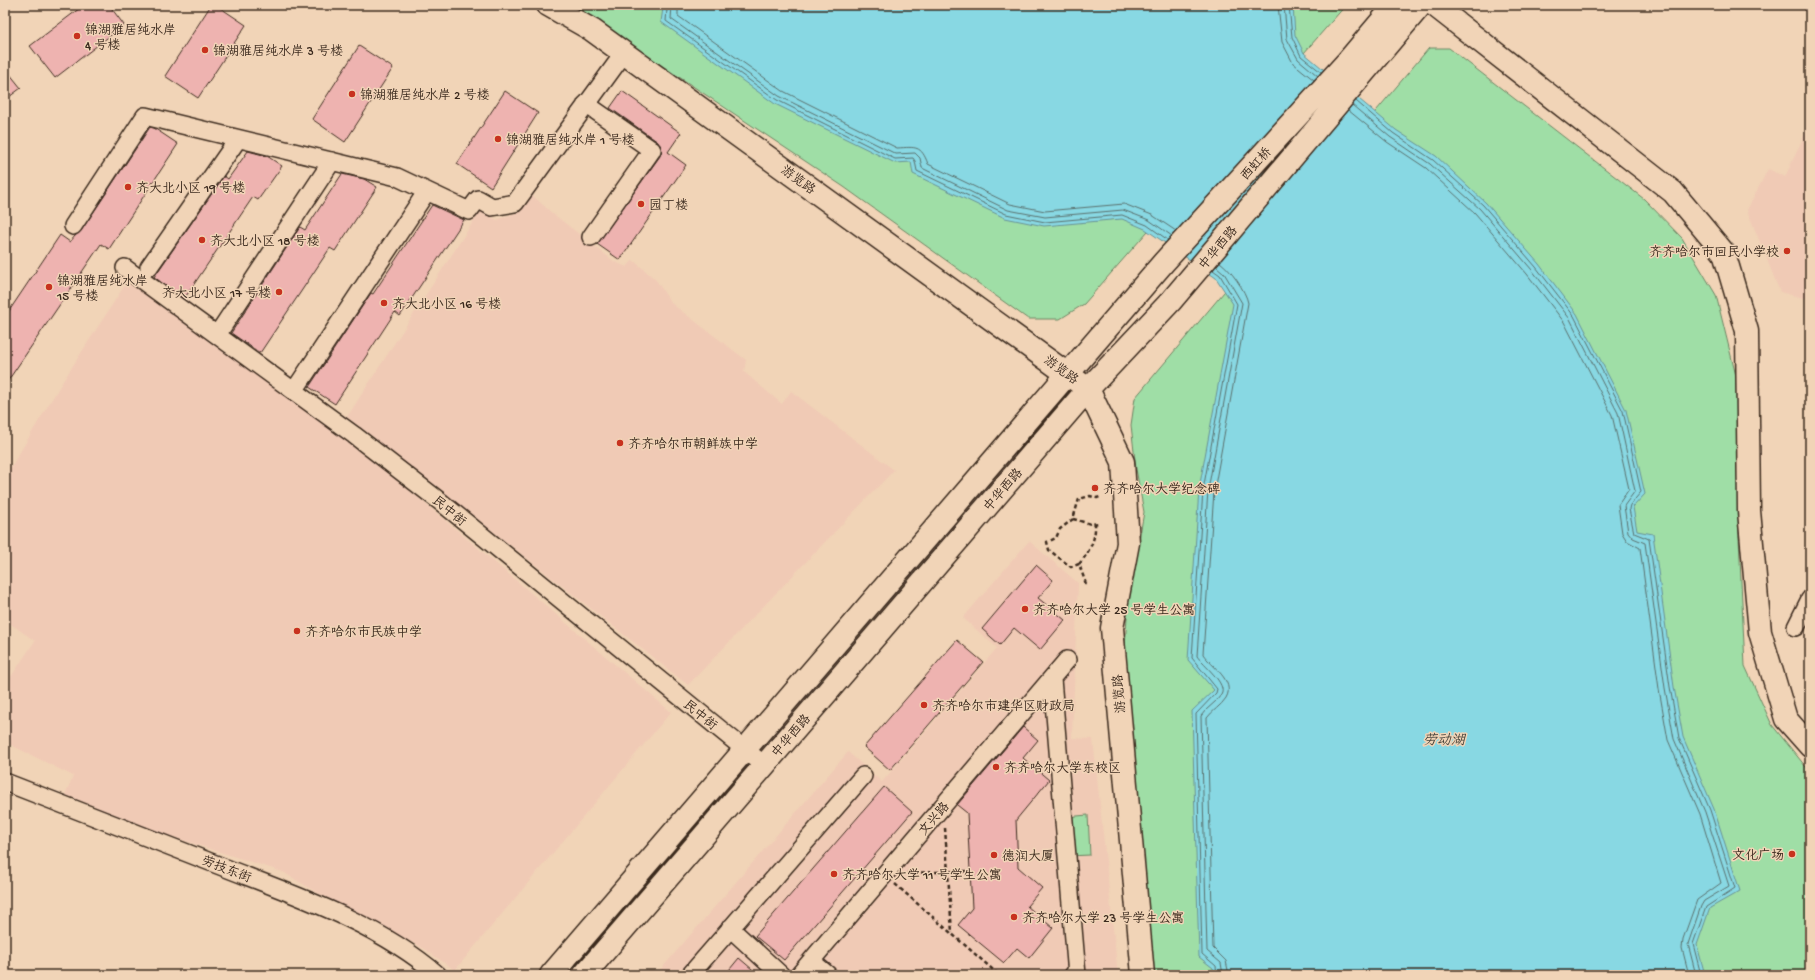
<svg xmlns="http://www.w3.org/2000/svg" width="1815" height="980" font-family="'Gochi Hand','LXGW WenKai TC',sans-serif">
  <rect width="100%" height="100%" fill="#f1d4b7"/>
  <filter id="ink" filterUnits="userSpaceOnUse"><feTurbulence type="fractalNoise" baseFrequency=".025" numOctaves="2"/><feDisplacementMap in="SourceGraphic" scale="8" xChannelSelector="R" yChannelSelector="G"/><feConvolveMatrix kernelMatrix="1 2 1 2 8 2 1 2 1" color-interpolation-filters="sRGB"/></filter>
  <g filter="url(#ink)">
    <path fill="#f0cab5" d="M1810,123v174l-7,1 -23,-6 -33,-82 21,-41 17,8z
      M532,195l20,18 63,49 12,5 6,-7 23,20 15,23 75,57 -2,12 38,32 9,-13 103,79 -206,215 -341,-268 133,-206 17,9 23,-9z
      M128,280l245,179 298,253 -216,258 -34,-23 -105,-55 -33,-20 -117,-37 -101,-40 8,-19 -68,-34v-56l30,-45 -30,-21v-143l53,-88z
      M1029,541l49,42 -6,155 21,1 25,236h-462l192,-223 34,30 115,-134 -34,-30z"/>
    <path fill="#9fdea6" stroke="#6d8462" d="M562,5h784l-262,299 -24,15h-32l-184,-132 -237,-158z
      M1429,48h20l195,151 38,39 34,57 20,81 2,141 7,149 27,59 38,47v203h-658l-28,-314 4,-58 16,-91 -8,-43 -5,-44 4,-27z
      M1088,815l2,40 -21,1 -3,-39z"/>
    <path fill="#88d8e3" stroke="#699294" d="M660,5h633l2,30 9,18 92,77 40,26 50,47 53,61 38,50 49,96 19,84 -12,13 4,24 16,3 21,153 9,50 31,72 26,82 -30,17 -13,37 8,30h-491l-1,-7 -14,-11 -7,-246 22,-21 -26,-30 11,-171 34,-185 -17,-26 -71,-49 -23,-10 -78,7 -39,-8 -92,-44 -2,-12 -16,1 -120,-59 -114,-82 2,-14z"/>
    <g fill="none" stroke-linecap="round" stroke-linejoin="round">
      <path stroke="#5a706d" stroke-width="1" d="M666,5l1,4 -1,12 111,79 118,59 18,-1 2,3 2,10 89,43 39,8 77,-7 25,10 21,15
        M672,5l-1,14 108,77 117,58 19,-1 5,5 2,10 86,42 37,7 78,-7 26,10 23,16
        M678,5v11l105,75 114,57c19,-1 24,-3 31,16l82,40 35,7 79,-7 28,11 24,16
        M1278,5l4,37 11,21 21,17
        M1284,5l3,34 11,20 20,17
        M1289,5l3,32 9,19 20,16
        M1356,101l37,32 40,27 50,45 53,62 38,49 49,95 18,81 -11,13 -1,4 5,24 15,6 21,148 9,51 31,72 25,78 -29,19 -13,37 8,31
        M1352,105l38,32 40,27 50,45 52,61 38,49 48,94 17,78 -11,15 4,26 5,6 12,5 20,145 9,51 31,73 24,74 -25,15 -3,5 -13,38 8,31
        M1348,110l39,32 39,26 49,45 52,61 37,48 48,93 17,74 -11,16 4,28 5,8 13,7 19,141 9,51 32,74 21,69 -24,17 -14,39 -1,9 7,27
        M1220,262c10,7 26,29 28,41l-34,188 -11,163c8,12 33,27 23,44 -5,8 -14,13 -19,20l6,230 13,13 3,14
        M1216,266l8,7 18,30 -34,187 -11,166c6,9 31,28 24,39 -5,8 -15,13 -20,21l6,235 14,12 2,12
        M1213,270l7,5 17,29 -34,186 -11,168 25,31 -1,4 -20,21 6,240 14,12 1,9"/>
    </g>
    <path fill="#eeb3b0" stroke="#3b2a1e" d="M84,5h25l15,20 -69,53 -25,-32z
      M211,5h5l30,20 -48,73 -33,-22z
      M359,46l34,22 -48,74 -33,-23z
      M5,68l16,20 -16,12z
      M505,91l33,22 -47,74 -34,-23z
      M622,91l59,42 -13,19 18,13 -66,95 -23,-16 63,-88 2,-6 -4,-8 -48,-34z
      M150,127l4,1 24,16 -69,105 -8,-5 -96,141v-68l55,-82 10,7 5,-6 6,-5z
      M248,151l19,5 15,10 -24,34 -5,-3 -69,102 -30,-22 70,-101 4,3z
      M342,174l22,5 13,8 -42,64 -5,-3 -70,105 -29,-20 69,-106 5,3z
      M432,205l32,15 -64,96 -5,-4 -60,92 -26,-17 62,-94 2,1z
      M1036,565l17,15 -15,18 27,22 -25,30 -26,-22 -14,17 -18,-16z
      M957,640l26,22 -93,108 -26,-23z
      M1023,727l15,13 -15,18 26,22 -33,40 2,47 24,21 -15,18 26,22 -24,30 -12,-10 -13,15 -46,-38 14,-17 -5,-95 -10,-8z
      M884,787l28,25 -128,148 -29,-24z
      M739,958l20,17h-34z"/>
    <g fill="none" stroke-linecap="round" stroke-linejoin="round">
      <g stroke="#3b2a1e" stroke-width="20">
        <path id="street" d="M586,104l66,46 -61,87
          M73,226l72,-110 252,61 72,34 9,-12 14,8 23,-4 109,-150
          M149,267l89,-128
          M125,268l229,167 88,68 322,262
          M217,335l115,-174
          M294,391l133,-200
          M1796,627l14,-28
          M1052,679l25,296h-4
          M5,782c73,28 145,57 218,85 72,28 155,56 215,108
          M730,928l51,47
          M811,961l17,14
          M690,975l173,-199
          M799,975l268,-315"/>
      </g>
      <g stroke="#3b2a1e" stroke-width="25">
        <path id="secondary" d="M548,5l44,25 496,359 35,73 5,81 -16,85 31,347
          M1434,5l239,187 51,61 23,78 2,180 11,121 26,87 24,27"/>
      </g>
      <g stroke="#3b2a1e" stroke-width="25">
        <path id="primary" d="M551,975l613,-713 182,-199 49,-58
          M584,975l504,-586 83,-88 250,-296"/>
      </g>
      <path stroke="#3b2a1e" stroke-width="2.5" stroke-dasharray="4 3" stroke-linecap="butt" d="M1073,519l18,5 9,-1
        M1079,564c10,-11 17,-25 16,-40
        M1086,584l-7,-20 -8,3 -22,-17 -2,-8 9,-4 4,-9 13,-10 6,-20 11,-3 7,2 5,-2
        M945,828l7,105
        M907,873l60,-2
        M895,884l104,91"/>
      <use href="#street" stroke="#f1d4b7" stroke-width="17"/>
      <use href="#secondary" stroke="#f1d4b7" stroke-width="22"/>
      <use href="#primary" stroke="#f1d4b7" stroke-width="22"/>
    </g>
  </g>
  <g fill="#c8321e" stroke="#f1d4b7" stroke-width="1.5">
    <circle cx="77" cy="36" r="4"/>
    <circle cx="205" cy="50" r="4"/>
    <circle cx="352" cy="94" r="4"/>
    <circle cx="498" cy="139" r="4"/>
    <circle cx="128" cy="187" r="4"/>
    <circle cx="641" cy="204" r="4"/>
    <circle cx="202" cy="240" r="4"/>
    <circle cx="1787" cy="251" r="4"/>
    <circle cx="49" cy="287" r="4"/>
    <circle cx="279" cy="292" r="4"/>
    <circle cx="384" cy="303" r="4"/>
    <circle cx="620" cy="443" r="4"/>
    <circle cx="1095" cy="488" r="4"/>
    <circle cx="1025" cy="609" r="4"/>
    <circle cx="297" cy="631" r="4"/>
    <circle cx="924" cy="705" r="4"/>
    <circle cx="996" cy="767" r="4"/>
    <circle cx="1792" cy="854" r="4"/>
    <circle cx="994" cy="855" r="4"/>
    <circle cx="834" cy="874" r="4"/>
    <circle cx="1014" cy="917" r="4"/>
  </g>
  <g text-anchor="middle" stroke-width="3" stroke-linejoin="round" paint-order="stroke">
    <g font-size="13" fill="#3b2a1e" stroke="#f1d4b7" text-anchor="start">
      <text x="85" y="34">锦湖雅居纯水岸<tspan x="85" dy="15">4 号楼</tspan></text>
      <text x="213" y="55">锦湖雅居纯水岸 3 号楼</text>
      <text x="360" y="99">锦湖雅居纯水岸 2 号楼</text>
      <text x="506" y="144">锦湖雅居纯水岸 1 号楼</text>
      <text x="136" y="192">齐大北小区 19 号楼</text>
      <text x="649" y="209">园丁楼</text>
      <text x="210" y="245">齐大北小区 18 号楼</text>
      <text x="1779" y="256" text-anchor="end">齐齐哈尔市回民小学校</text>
      <text x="57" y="285">锦湖雅居纯水岸<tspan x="57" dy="15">15 号楼</tspan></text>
      <text x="271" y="297" text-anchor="end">齐大北小区 17 号楼</text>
      <text x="392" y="308">齐大北小区 16 号楼</text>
      <text x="628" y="448">齐齐哈尔市朝鲜族中学</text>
      <text x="1103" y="493">齐齐哈尔大学纪念碑</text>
      <text x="1033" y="614">齐齐哈尔大学 25 号学生公寓</text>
      <text x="305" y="636">齐齐哈尔市民族中学</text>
      <text x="932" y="710">齐齐哈尔市建华区财政局</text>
      <text x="1004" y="772">齐齐哈尔大学东校区</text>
      <text x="1784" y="859" text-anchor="end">文化广场</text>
      <text x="1002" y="860">德润大厦</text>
      <text x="842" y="879">齐齐哈尔大学 11 号学生公寓</text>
      <text x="1022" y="922">齐齐哈尔大学 23 号学生公寓</text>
    </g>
    <g font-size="13" fill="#3b2a1e" stroke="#f1d4b7">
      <text transform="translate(1255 163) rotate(-48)" y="5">西虹桥</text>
      <text transform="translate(799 179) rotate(36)" y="5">游览路</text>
      <text transform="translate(1217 247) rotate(-50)" y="5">中华西路</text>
      <text transform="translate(1062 369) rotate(36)" y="5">游览路</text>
      <text transform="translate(1002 489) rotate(-49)" y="5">中华西路</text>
      <text transform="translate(450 510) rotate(39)" y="5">民中街</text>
      <text transform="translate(1118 694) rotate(-95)" y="5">游览路</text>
      <text transform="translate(701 714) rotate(39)" y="5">民中街</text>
      <text transform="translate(790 735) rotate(-49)" y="5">中华西路</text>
      <text transform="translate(933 818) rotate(-49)" y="5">文兴路</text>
      <text transform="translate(227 868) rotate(21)" y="5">劳技东街</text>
    </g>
    <g font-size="14" font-style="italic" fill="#47443c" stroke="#f1d4b7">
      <text x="1444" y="744">劳动湖</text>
    </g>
  </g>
  <rect width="1815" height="980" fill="none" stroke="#f1d4b7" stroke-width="20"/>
  <rect x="10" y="10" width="1795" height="960" fill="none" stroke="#3b2a1e" stroke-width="1.5" filter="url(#ink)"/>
</svg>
